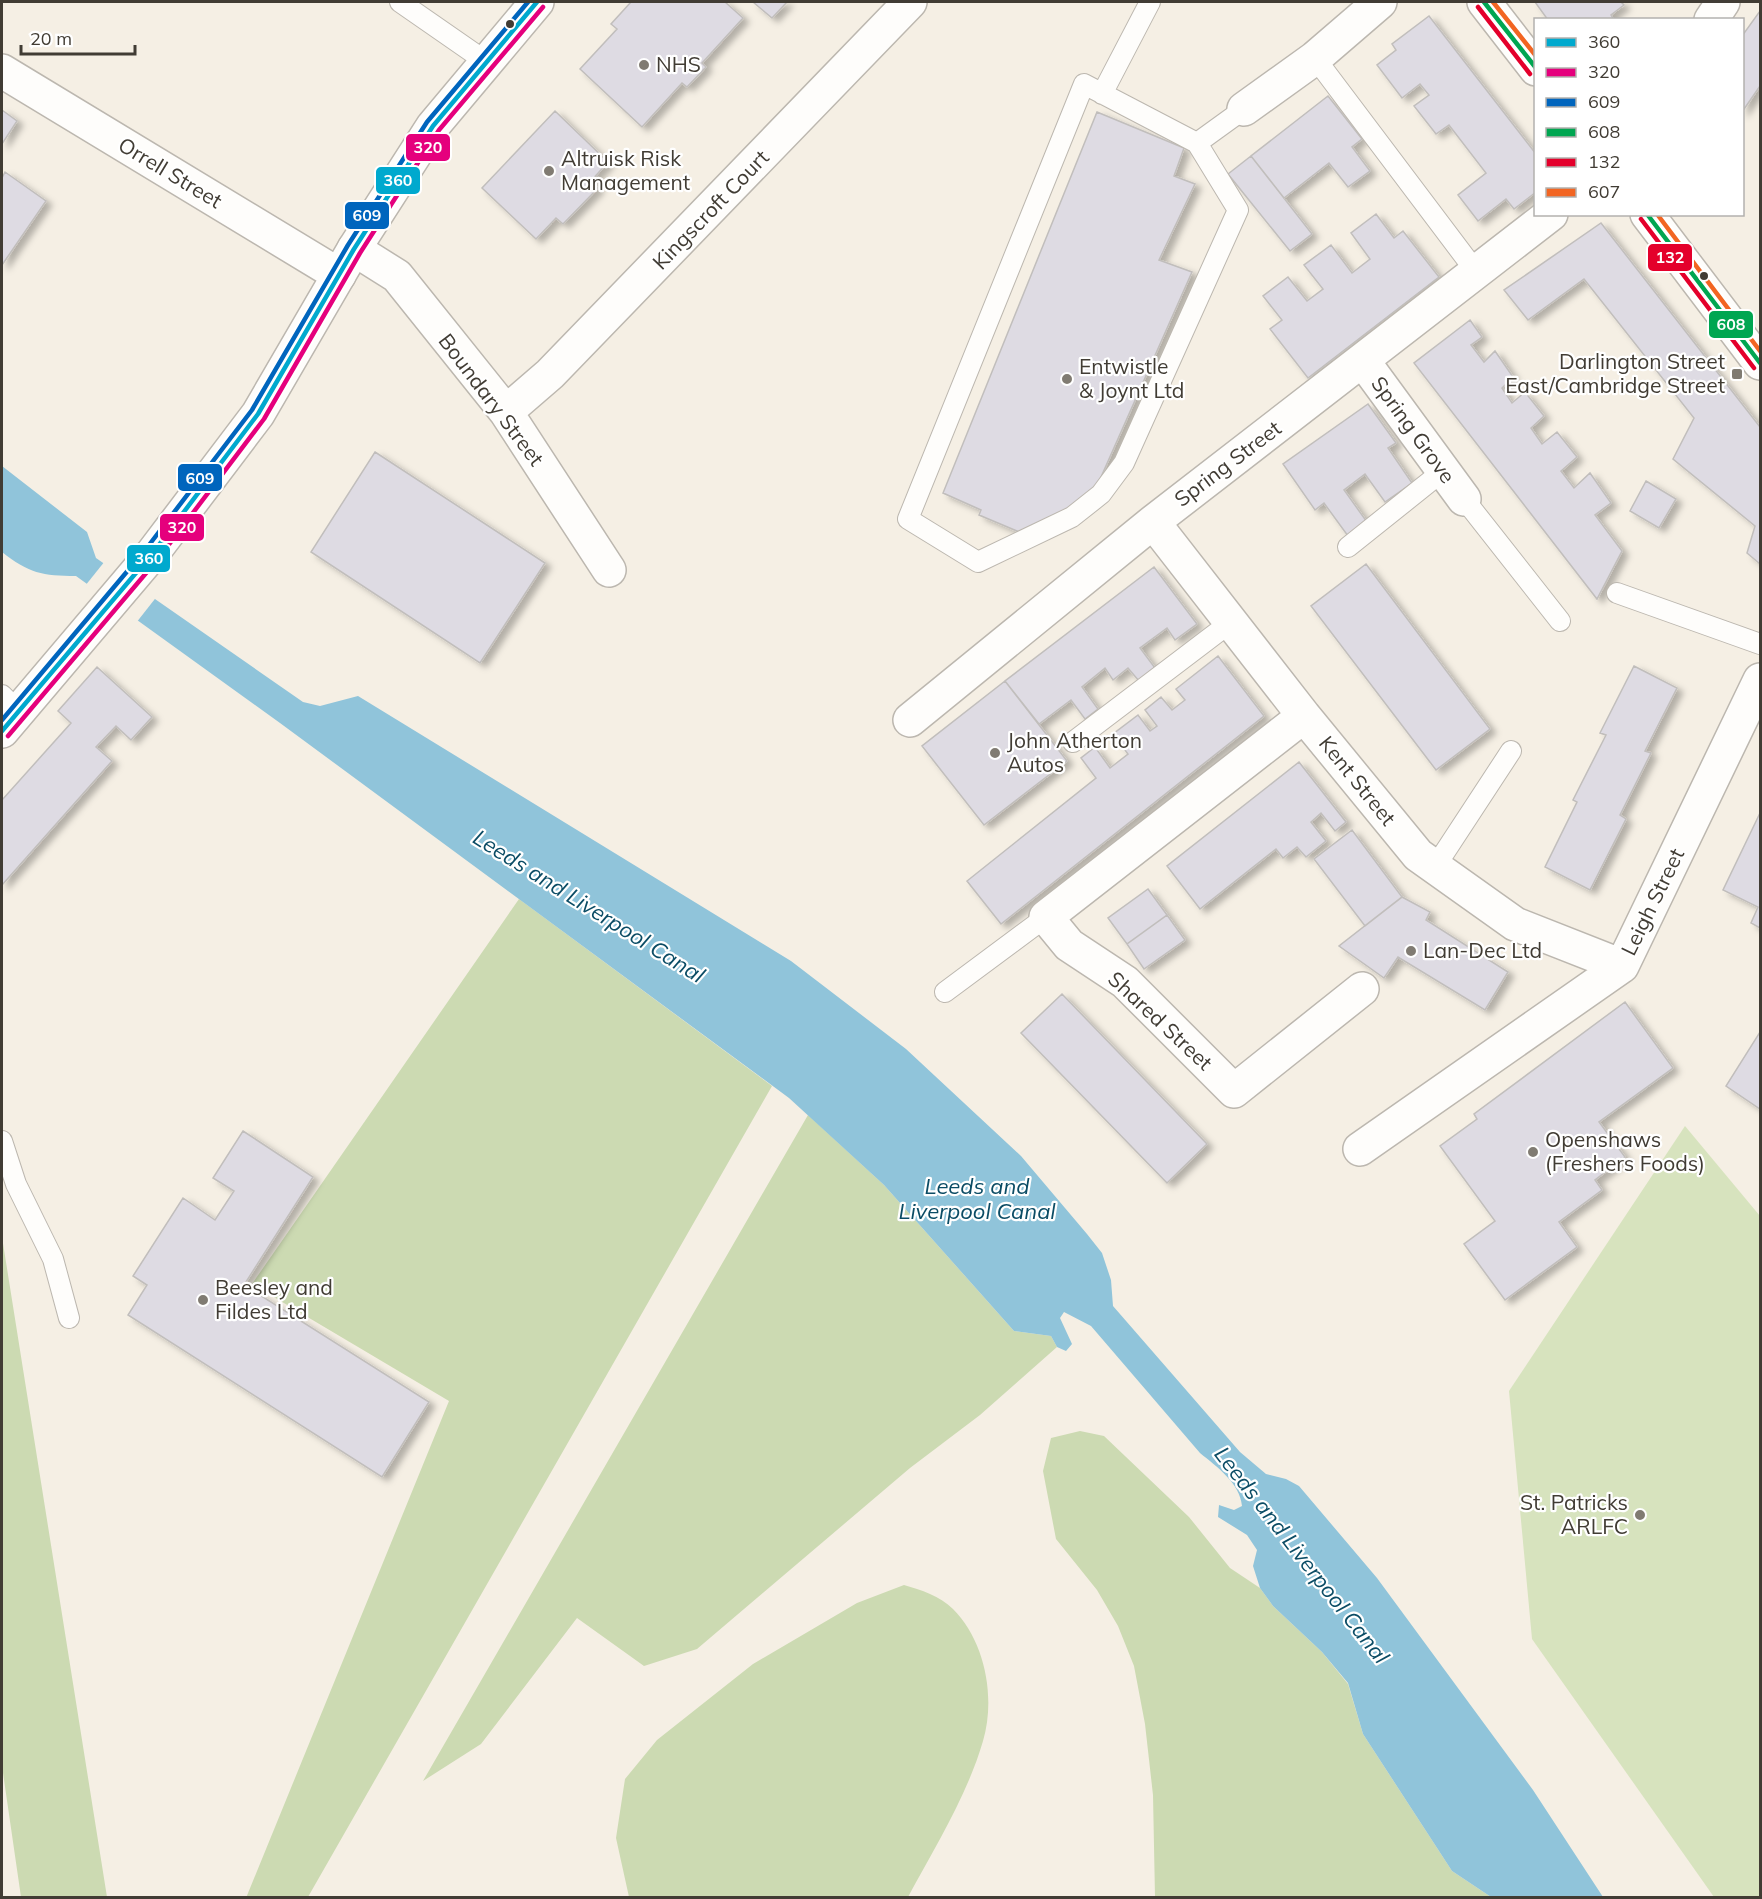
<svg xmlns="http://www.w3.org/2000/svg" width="1762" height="1899" font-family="Mulish,sans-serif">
  <defs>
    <filter id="shadow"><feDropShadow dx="6" dy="4" stdDeviation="3" flood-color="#0004"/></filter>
  </defs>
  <rect width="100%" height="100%" fill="#f5efe4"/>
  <path fill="#d7e3be" d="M1685,1126l75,90v681h-46l-182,-258 -23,-248z"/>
  <path fill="#ccdab2" d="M519,899l253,187 -464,811 -62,1 203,-497 -197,-117z
    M808,1115l76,70 130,146 37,5 6,11 -77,68 -70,53 -213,181 -53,17 -67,-48 -96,126 -58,37z
    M2,1237l105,660h-86l-19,-131z
    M1080,1431l24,5 85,81 41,51 30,20 13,18 49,46 26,32 15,50 89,137 39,26h-336l-2,-102 -8,-71 -11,-58 -16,-40 -21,-36 -41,-51 -13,-68 8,-33z
    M904,1585c17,5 36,11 49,24 32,32 43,88 30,132 -16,55 -48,106 -75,156h-279l-13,-59 9,-59 32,-39 96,-76 104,-61z"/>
  <path fill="#90c4da" d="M2,466l85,66 9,26 207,144 17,4 38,-10 433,265 115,88 115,107 66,78 15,19 9,27 2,26 127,146 26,22 20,5 13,7 78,92 156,212 70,107h-112l-39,-26 -89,-137 -15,-51 -26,-31 -49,-46 -13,-18 -7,-22 4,-16 -10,-15 -29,-18 1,-12 15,5 8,-4c-2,-23 -25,-39 -42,-53l-109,-127 -27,-14 -4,6 12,26 -6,7 -9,-4 -6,-11 -37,-5 -130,-146 -95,-87 -509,-375 -204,-147c-33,0 -48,-3 -74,-24z"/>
  <path fill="#f5efe4" d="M105,561l53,34 -22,28 -51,-37z"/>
  <path fill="#dedbe3" stroke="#c1bebc" stroke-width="1.5" filter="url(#shadow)" d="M631,2h94l18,16 -41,45 4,4 -19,20 -5,-4 -40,44 -62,-58 37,-40 -6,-5z
    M753,2h34l-15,16z
    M1535,2h86l3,3 -13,10 3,5h-66z
    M1760,11v75l-18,26v-76z
    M1429,16l107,138v38l-22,17 -8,-10 -28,22 -20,-26 28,-22 -37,-48 -13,9 -22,-28 15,-11 -9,-11 -18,14 -25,-33 19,-15 -4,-6z
    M1328,96l34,43 -10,8 18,24 -22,16 -19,-24 -45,35 -33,-42z
    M2,110l15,11 -15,23z
    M555,111l53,51 -17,19 7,7 -35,36 -7,-6 -20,21 -54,-51z
    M1097,112l87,36 -10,28 21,8 -36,76 33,12 -95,214 -21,22 -52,26 -45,-19 2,-5 -38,-17z
    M1251,156l61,78 -22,17 -62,-77z
    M5,172l41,29 -44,64v-87z
    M1376,214l18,24 9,-7 36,46 -131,101 -38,-49 12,-9 -19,-24 25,-19 19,24 16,-12 -19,-24 27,-20 21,28 18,-14 -19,-26z
    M1601,223l159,204v137l-13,-11 8,-27 -82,-67 21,-41 -110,-139 -56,41 -24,-30z
    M1470,320l12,17 -11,8 13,17 11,-11 18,26 -11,11 10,15 13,-11 19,24 -13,12 11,16 15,-12 20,25 -16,14 13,17 16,-15 21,30 -16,12 27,36 -25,48 -183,-236z
    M1368,404l28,39 -8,5 24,35 -27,19 -20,-28 -21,16 23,32 -19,14 -24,-33 -9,7 -32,-46z
    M375,452l170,111 -65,100 -169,-111z
    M1646,481l30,18 -17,29 -29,-17z
    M1366,564l124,165 -54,41 -125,-164z
    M1154,567l43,57 -22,16 -8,-12 -27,20 15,20 -16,13 -11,-13 -15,12 -8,-12 -23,19 16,22 -13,10 -14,-19 -32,24 -34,-43z
    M1218,656l46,60 -263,208 -34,-43 129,-103 -15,-20 14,-11 15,21 18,-14 -15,-20 25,-19 12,16 7,-5 -12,-16 16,-13 11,13 13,-10 -9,-11z
    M1634,666l43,22 -32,63 6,2 -31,62 6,4 -36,71 -45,-23 32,-65 -4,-2 33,-65 -6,-2z
    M97,667l55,50 -21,23 -15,-14 -20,21 16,14 -110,124v-85l69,-77 -13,-12z
    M1005,681l62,80 -83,64 -62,-79z
    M1299,762l47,60 -11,9 -14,-18 -10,9 15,19 -20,16 -9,-10 -14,11 -7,-9 -76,60 -33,-43z
    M1760,813v115l-9,-5 7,-16 -35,-17z
    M1352,830l50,67 -37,29 -51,-67z
    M1148,889l19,26 -40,29 -19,-26z
    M1402,897l28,15 -4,8 82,52 -23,38 -87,-53 -14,21 -45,-32z
    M1167,915l18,25 -41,29 -17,-25z
    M1062,994l145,150 -40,39 -146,-150z
    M1625,1002l48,66 -74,54 26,35 -30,23 7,10 -43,32 18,25 -72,53 -41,-56 31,-23 -55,-75 37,-27 -3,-5z
    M1760,1032v77l-34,-23z
    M243,1131l70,46 -69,108 185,117 -47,75 -254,-162 19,-30 -14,-9 50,-78 32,22 19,-29 -21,-13z"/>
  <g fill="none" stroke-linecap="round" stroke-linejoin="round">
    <g stroke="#bcb7af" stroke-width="22">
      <path id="service" d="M400,2l85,59
        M1315,58l162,215
        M1102,94l48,-92
        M1197,143l-113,-59 -176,435 70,43 94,-45 29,-23 23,-31 114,-253 -41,-67 47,-34
        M1464,499l96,122
        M1348,547l95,-76
        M1617,593l143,51
        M2,695l17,17
        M1073,742l158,-120
        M1435,867l76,-116
        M945,992l101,-75
        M2,1141l14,43 37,75 16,59"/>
    </g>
    <g stroke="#bcb7af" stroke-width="36">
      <path id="minor" d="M1711,20l12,-18
        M2,71l337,204
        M1244,109l71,-51 65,-56
        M354,249l43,27 109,136 103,158
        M1363,361l101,138
        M506,412l44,-38 360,-372
        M1153,522l151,194 114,139 97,69 107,42
        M1304,716l-258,201 23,28 56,37 109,109 128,-102
        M910,720l243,-198 398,-308
        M1360,1149l262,-183 138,-286"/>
    </g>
    <g stroke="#bcb7af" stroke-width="36">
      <path id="primary" d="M2,731l150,-177 106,-140 96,-165 79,-123 104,-124"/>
    </g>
    <g stroke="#bcb7af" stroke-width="36">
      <path id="trunk" d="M1484,2l52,67
        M1647,214l113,149"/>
    </g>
    <use href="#service" stroke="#fefdfb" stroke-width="20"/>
    <use href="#minor" stroke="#fefdfb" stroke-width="33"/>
    <use href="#primary" stroke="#fefdfb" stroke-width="33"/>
    <use href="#trunk" stroke="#fefdfb" stroke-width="33"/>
    <g stroke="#fff" stroke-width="9">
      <path id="bus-1" d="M2,731l150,-177 106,-140 96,-165 79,-123 104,-124"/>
    </g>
    <g stroke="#fff" stroke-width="9">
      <path id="bus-2" d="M8,736l150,-177 106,-140 96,-166 79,-123 104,-123"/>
    </g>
    <g stroke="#fff" stroke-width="9">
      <path id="bus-3" d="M2,720l144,-171 106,-139 96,-165 79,-123 101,-120"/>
    </g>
    <g stroke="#fff" stroke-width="9">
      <path id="bus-4" d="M1484,2l52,66
        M1647,214l113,149"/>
    </g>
    <g stroke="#fff" stroke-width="9">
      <path id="bus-5" d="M1478,7l52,67
        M1641,219l113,149"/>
    </g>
    <g stroke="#fff" stroke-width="9">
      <path id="bus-6" d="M1493,2l43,54
        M1657,214l103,137"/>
    </g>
    <use href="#bus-1" stroke="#00a9ce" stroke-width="4.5"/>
    <use href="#bus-2" stroke="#e5007d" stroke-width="4.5"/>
    <use href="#bus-3" stroke="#0065bd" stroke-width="4.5"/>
    <use href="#bus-4" stroke="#00a651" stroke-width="4.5"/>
    <use href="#bus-5" stroke="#e4002b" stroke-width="4.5"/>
    <use href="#bus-6" stroke="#f26522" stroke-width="4.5"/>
  </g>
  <g fill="#413c34" stroke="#fff" stroke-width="2">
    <circle cx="510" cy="24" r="5"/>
    <circle cx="1704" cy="276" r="5"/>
  </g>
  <g fill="#807b72" stroke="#fff" stroke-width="2">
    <circle cx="644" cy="65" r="6"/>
    <circle cx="549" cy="171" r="6"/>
    <rect x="1731" y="368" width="12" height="12" rx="3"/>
    <circle cx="1067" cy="379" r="6"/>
    <circle cx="995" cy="753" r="6"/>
    <circle cx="1411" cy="951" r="6"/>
    <circle cx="1533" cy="1152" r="6"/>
    <circle cx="203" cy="1300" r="6"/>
    <circle cx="1640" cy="1515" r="6"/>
  </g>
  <g text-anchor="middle" stroke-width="4.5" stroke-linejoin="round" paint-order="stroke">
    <g font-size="21" fill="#413c34" stroke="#fff" text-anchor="start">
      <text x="656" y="72">NHS</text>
      <text x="561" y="166">Altruisk Risk<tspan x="561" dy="24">Management</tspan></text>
      <text x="1725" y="369" text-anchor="end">Darlington Street<tspan x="1725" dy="24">East/Cambridge Street</tspan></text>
      <text x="1079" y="374">Entwistle<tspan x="1079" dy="24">&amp; Joynt Ltd</tspan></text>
      <text x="1007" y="748">John Atherton<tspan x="1007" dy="24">Autos</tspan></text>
      <text x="1423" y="958">Lan-Dec Ltd</text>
      <text x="1545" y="1147">Openshaws<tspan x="1545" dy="24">(Freshers Foods)</tspan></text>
      <text x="215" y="1295">Beesley and<tspan x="215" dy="24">Fildes Ltd</tspan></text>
      <text x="1628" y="1510" text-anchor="end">St. Patricks<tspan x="1628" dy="24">ARLFC</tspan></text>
    </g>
    <g font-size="21" fill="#413c34" stroke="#fff">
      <text transform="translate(170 173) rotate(31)" y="7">Orrell Street</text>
      <text transform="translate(711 210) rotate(-46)" y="7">Kingscroft Court</text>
      <text transform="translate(491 400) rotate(53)" y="7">Boundary Street</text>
      <text transform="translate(1413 430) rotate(54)" y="7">Spring Grove</text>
      <text transform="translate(1228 464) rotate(-37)" y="7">Spring Street</text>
      <text transform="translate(1357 781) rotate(51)" y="7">Kent Street</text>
      <text transform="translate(1653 902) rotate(-64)" y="7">Leigh Street</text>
      <text transform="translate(1160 1021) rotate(43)" y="7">Shared Street</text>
    </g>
    <g font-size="22" font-style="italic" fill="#0b4c65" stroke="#fff">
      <text transform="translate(589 906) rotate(32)" y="8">Leeds and Liverpool Canal</text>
      <text x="977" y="1194">Leeds and<tspan x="977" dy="25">Liverpool Canal</tspan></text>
      <text transform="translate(1302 1555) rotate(52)" y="8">Leeds and Liverpool Canal</text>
    </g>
  </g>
  <g stroke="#fff" stroke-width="2">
    <rect x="405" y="133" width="46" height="29" rx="6" fill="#e5007d"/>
    <rect x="375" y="166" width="46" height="29" rx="6" fill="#00a9ce"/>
    <rect x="344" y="201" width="46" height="29" rx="6" fill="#0065bd"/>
    <rect x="1647" y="243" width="46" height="29" rx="6" fill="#e4002b"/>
    <rect x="1708" y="310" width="46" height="29" rx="6" fill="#00a651"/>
    <rect x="177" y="463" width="46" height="29" rx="6" fill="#0065bd"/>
    <rect x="159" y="513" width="46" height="29" rx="6" fill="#e5007d"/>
    <rect x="126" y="544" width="45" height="29" rx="6" fill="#00a9ce"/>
  </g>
  <g font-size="16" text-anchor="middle" font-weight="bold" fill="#fff">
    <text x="428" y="153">320</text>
    <text x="398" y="186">360</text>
    <text x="367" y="221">609</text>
    <text x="1670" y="263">132</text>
    <text x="1731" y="330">608</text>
    <text x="200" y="484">609</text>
    <text x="182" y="533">320</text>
    <text x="149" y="564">360</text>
  </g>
  <rect width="1762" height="1899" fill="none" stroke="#413c34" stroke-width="6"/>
  <rect x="1534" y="18" width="210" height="198" fill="#ffffff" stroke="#b3b1ae" stroke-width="1.5"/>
  <rect x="1546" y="38" width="30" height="9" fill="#00a9ce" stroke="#b3b1ae" stroke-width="1.5"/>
  <text x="1588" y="48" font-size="18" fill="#413c34">360</text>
  <rect x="1546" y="68" width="30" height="9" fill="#e5007d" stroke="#b3b1ae" stroke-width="1.5"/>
  <text x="1588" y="78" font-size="18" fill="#413c34">320</text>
  <rect x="1546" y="98" width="30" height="9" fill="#0065bd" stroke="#b3b1ae" stroke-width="1.5"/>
  <text x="1588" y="108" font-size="18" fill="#413c34">609</text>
  <rect x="1546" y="128" width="30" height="9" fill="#00a651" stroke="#b3b1ae" stroke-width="1.5"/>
  <text x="1588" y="138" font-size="18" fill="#413c34">608</text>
  <rect x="1546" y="158" width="30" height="9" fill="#e4002b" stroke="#b3b1ae" stroke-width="1.5"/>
  <text x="1588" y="168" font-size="18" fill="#413c34">132</text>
  <rect x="1546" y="188" width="30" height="9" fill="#f26522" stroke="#b3b1ae" stroke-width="1.5"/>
  <text x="1588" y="198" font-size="18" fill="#413c34">607</text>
  <path d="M21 45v9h114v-9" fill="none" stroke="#413c34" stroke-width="3"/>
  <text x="30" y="45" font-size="18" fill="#413c34" stroke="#ffffff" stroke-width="4.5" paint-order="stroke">20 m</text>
</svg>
